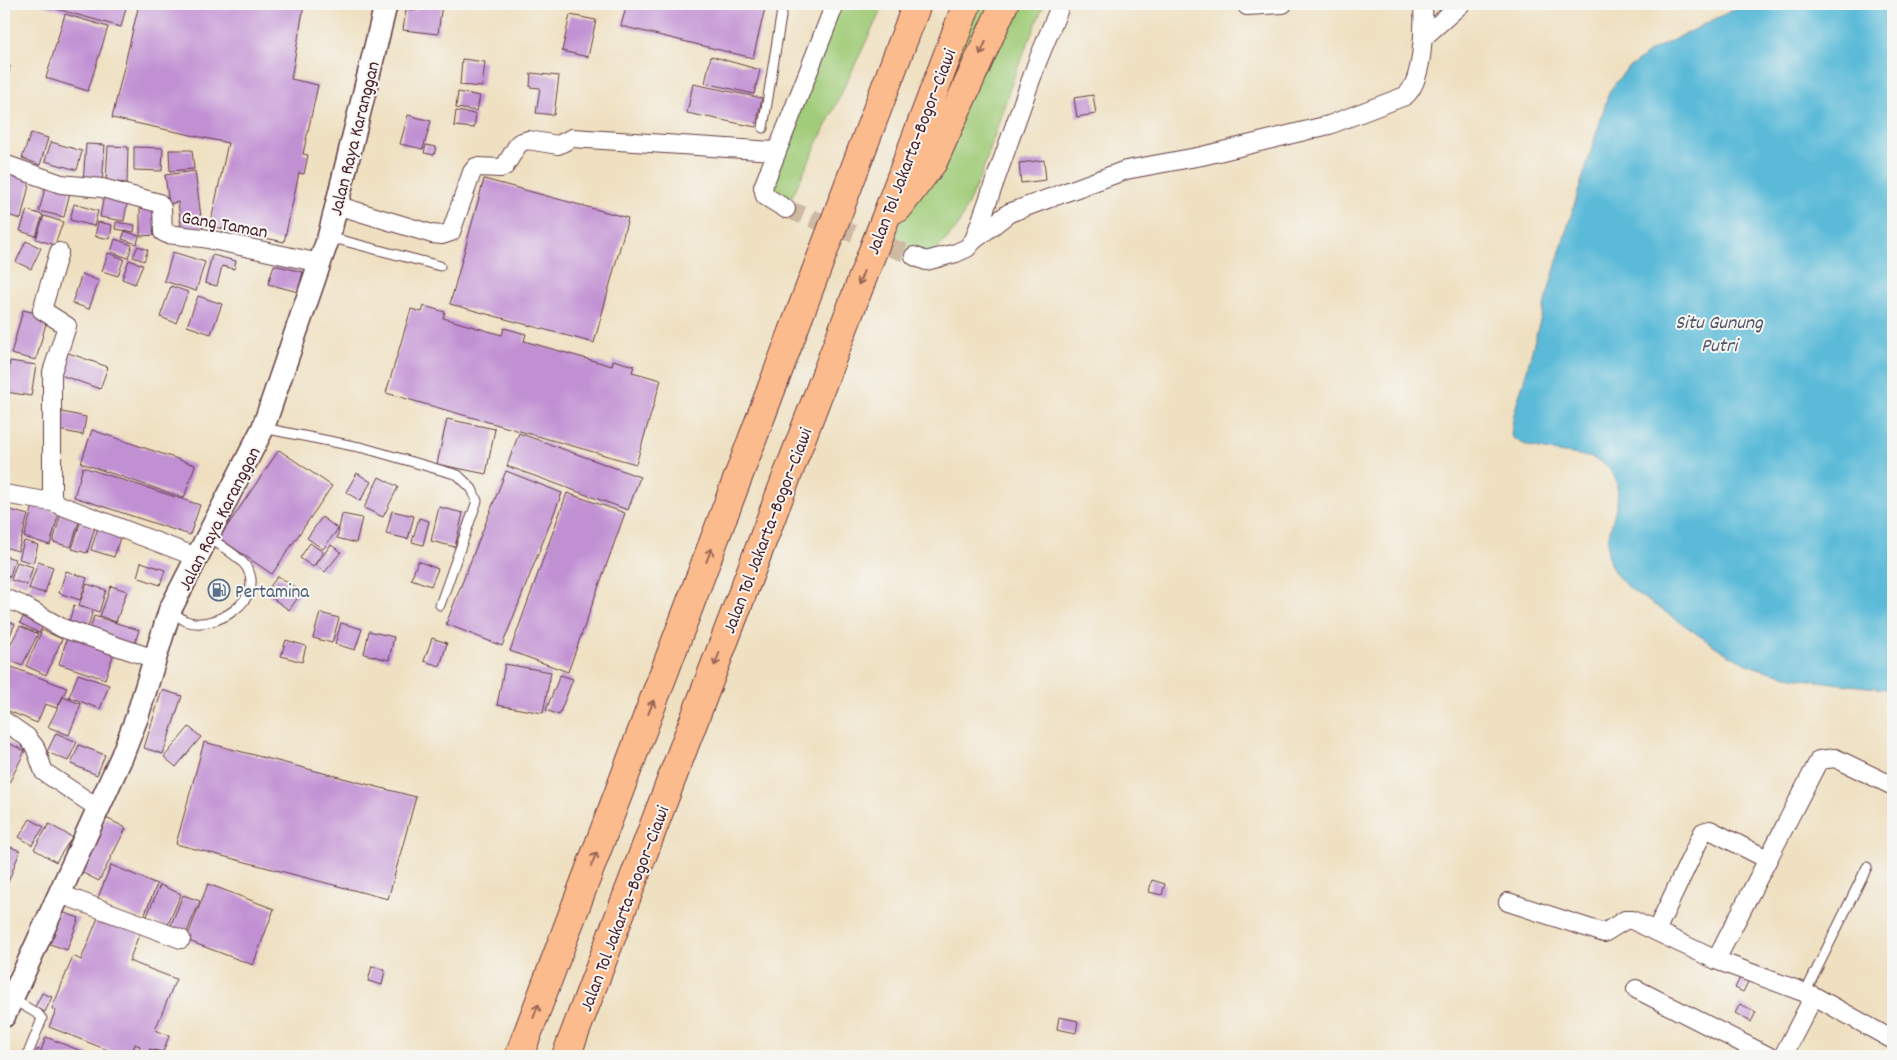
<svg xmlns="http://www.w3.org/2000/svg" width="1897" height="1060" font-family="Dekko,sans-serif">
  <rect width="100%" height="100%" fill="#f6f6f2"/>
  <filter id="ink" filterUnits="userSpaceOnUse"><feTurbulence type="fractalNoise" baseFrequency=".02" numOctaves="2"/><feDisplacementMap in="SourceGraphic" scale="10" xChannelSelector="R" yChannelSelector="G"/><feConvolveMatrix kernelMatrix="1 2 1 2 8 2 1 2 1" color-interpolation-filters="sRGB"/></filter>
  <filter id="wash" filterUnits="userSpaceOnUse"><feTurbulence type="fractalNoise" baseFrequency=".0096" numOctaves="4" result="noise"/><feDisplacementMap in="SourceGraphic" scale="20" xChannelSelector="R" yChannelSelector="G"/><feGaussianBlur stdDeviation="1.12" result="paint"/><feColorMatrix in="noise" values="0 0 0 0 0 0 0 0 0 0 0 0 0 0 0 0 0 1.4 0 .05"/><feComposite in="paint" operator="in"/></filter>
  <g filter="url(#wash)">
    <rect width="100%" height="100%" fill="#efe0c1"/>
    <path fill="#a1cc79" stroke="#767652" d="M835,4h49l-98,205 -21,-13z
      M967,4h77l-31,75 -31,94 -25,55 -31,33 -51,-19z"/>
    <path fill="#5abad8" stroke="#526c82" d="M1745,4h148v686c-45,-6 -107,-9 -148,-27 -30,-14 -56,-36 -83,-53 -19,-13 -48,-27 -53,-51 -8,-31 23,-61 0,-91 -16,-20 -74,-10 -98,-32 1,-25 12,-49 18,-74 23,-91 53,-180 80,-270l16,-21 26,-20z"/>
    <g id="blocks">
      <path fill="#c190d3" d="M39,4h88l-6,23z
        M139,4l165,1 -13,74 27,6 -15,69 5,1 -4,19 -5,-1 -15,69 -74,-16 18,-83 -116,-25z
        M418,4h24l-4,30 -35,-4 3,-21 11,1z
        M627,4h139l-13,54 -132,-32z
        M65,14l43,13 -20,64 -42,-13z
        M570,15l26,5 -8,37 -26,-6z
        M711,56l49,14 -6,24 -49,-11z
        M462,59l23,3 -3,25 -22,-2z
        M4,65l6,1 -5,26h-1z
        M531,73l28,3 -5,39 -18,-2 4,-25 -10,-1z
        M693,84l69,14 -6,29 -69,-14z
        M458,92l22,4 -3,15 -21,-3z
        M1093,95l3,19 -19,3 -3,-19z
        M456,111l20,3 -2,14 -20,-2z
        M408,115l23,6 -8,28 -23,-5z
        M31,133l17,5 -8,27 -18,-7z
        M51,142l31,9 -5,19 -32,-9z
        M86,144l19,1 -3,38 -19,-1z
        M426,145l10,2 -2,8 -10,-2z
        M108,146l20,1 -1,36 -21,-2z
        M134,147l29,1 -1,23 -28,-1z
        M169,150h23l2,19 -24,2z
        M1044,160l2,20 -25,3 -2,-20z
        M195,171l8,61 -21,3 -4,-33 -9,2 -4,-29z
        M11,172l20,5 -10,42 -17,-5v-15z
        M484,179l144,39 -34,125 -144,-39z
        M47,182l24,6 -7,29 -25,-6z
        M104,195l24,4 -4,22 -24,-4z
        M74,204l24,7 -4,15 -24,-6z
        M140,207h18v28l-18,1z
        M27,210l16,5 -7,21 -16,-5z
        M44,216l19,6 -8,23 -19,-6z
        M98,222l14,3 -2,14 -15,-3z
        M116,222l19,3 -1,7 -19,-3z
        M125,231l14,5 -2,8 -15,-5z
        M115,239l17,6 -4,13 -17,-6z
        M26,241l15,7 -10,21 -15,-7z
        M138,246l10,4 -4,11 -11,-4z
        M173,252l32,10 -9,29 -32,-10z
        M108,253l16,6 -6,17 -16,-5z
        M212,255l24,6 -2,8 -12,-3 -5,20 -12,-3z
        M129,260l14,5 -8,19 -13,-5z
        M274,265l29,7 -5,20 -30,-8z
        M82,274l17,7 -10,28 -17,-6z
        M171,286l17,6 -12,31 -16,-6z
        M198,296l24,8 -11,30 -24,-8z
        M424,306l21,6 -2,6 59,17 2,-7 22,6 -2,7 88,25 1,-6 21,6 -2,6 29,8 -25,84 -250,-71 25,-84 11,3z
        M23,310l25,6 -12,44 -25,-6z
        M63,351l45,16 -8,22 -45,-16z
        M10,361l26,4 -5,31 -25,-4z
        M62,412l24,5 -3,18 -25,-5z
        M447,419l48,10 -9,45 -49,-10z
        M92,430l103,35 -11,33 -103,-35z
        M519,433l121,44 -12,33 -121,-44z
        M279,450l53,36 -60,88 -53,-36z
        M83,467l117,38 -10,30 -116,-38z
        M506,471l56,22 -60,153 -56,-22z
        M357,473l14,9 -11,19 -14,-9z
        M379,477l19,10 -15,30 -19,-9z
        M567,493l58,20 -57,159 -58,-21z
        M33,506l26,7 -9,32 -26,-8z
        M439,507l24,6 -8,34 -24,-6z
        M7,509l21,6 -10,36 -14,-4v-28z
        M62,510l19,5 -10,32 -18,-5z
        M392,511l22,5 -6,23 -22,-5z
        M342,514l20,4 -6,25 -19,-5z
        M82,517l15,4 -10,32 -15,-4z
        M322,517l16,12 -15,20 -16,-11z
        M419,518l10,3 -6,24 -11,-3z
        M98,527l23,7 -7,23 -23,-7z
        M24,541l14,4 -5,18 -14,-4z
        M310,543l13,9 -10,15 -13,-9z
        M331,545l10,7 -16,20 -10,-7z
        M4,556l11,3 -5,18 -6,-2z
        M418,561l20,8 -7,17 -20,-7z
        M17,562l16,5 -6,18 -16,-5z
        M38,562l15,5 -8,26 -16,-4z
        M141,562l24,8 -5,15 -23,-8z
        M66,571l21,7 -7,22 -21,-7z
        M278,576l24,16 -13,18 -24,-17z
        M87,584l19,6 -7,22 -20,-7z
        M111,586l16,5 -11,31 -16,-6z
        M74,605l19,5 -7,24 -19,-6z
        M26,612l19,9 -6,12 -19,-10z
        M320,613l19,5 -7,25 -19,-5z
        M94,616l45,14 -6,19 -45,-14z
        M4,619l11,5 -7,16 -4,-2z
        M341,623l21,6 -7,21 -20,-6z
        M20,626l18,8 -16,32 -18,-9z
        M42,630l20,9 -16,36 -20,-9z
        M369,631l25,6 -5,23 -25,-6z
        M68,635l47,15 -10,29 -46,-15z
        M432,638l15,5 -7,23 -16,-5z
        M286,640l20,6 -4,16 -21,-6z
        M4,664l63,24 -10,20 -12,-4 -8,19 -33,-14z
        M505,664l46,8 -8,41 -46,-8z
        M78,674l31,11 -9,24 -31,-12z
        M560,675l13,4 -14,36 -13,-5z
        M162,690l20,6 -19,58 -19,-6z
        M63,697l18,7 -12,31 -21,-8z
        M189,727l12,10 -25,30 -12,-10z
        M56,733l21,9 -9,19 -21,-9z
        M4,741l21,10 -21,42z
        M204,742l212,55 -28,102 -212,-55z
        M79,745l26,10 -8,20 -26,-11z
        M106,818l20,10 -27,53 -20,-10z
        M30,819l14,8 -12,18 -13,-8z
        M49,824l23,13 -16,25 -22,-13z
        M4,844l16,7 -16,42z
        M111,865l46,19 -14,35 -46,-19z
        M1152,880l13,4 -3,11 -13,-3z
        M208,884l66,25 -21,56 -67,-25z
        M160,885l21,9 -14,33 -21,-9z
        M183,895l17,6 -14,33 -16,-7z
        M59,911l20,7 -12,32 -20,-7z
        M99,915l41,17 -11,29 47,18 -21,51 14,6 -6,16 -14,-3 19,7h-32l4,-10 -5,-2 -4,12h-8l-74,-29 7,-17 -4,-1 21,-53 8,4z
        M372,966l13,4 -3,15 -14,-4z
        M1741,976l8,4 -6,12 -8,-4z
        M42,993l10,4 -7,15 -10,-5z
        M1740,1004l16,8 -5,10 -16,-9z
        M1059,1017l19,4 -2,12 -19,-4z
        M46,1037l47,19h-58l3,-7 3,2z"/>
    </g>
  </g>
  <g filter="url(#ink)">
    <use href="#blocks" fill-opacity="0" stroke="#633c42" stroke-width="1"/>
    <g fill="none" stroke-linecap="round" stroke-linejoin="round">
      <path stroke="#ceb9a3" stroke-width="18" stroke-dasharray="18 9" stroke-linecap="butt" d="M786,209l128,47"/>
      <g stroke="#633c42" stroke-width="11">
        <path id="service" d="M763,128l20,-124
          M329,237l111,29
          M263,428l101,20 94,27 14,14 5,12 -37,104
          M170,610c5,3 11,9 16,11 28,11 80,-22 61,-53 -7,-12 -27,-22 -38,-31
          M1805,993l62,-126
          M12,999l26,15 4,5 -15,37"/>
      </g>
      <g stroke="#633c42" stroke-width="20">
        <path id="minor" d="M1247,6l36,-2
          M1424,37l37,-33
          M4,164l57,20 41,4 57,15 3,5 1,24 4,2 36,4 117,25
          M336,205l96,29 10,1 9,-3 21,-60 4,-5 25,1 4,-2 14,-23 9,-3 30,5 14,-7 203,13
          M786,209l-21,-13 -2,-9 72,-183
          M974,240l64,-180 23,-56
          M914,256l12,5 30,-8 11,-5 7,-8 35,-27 117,-43 76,-14 127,-31 76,-29c19,-15 19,-70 18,-92
          M4,494l48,8 147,56
          M52,502v-130l15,-46 -25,-16 17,-58
          M4,598l18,7 40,23 93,31
          M4,721l23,16 8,10 9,25 54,36
          M1893,786l-58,-28 -16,2 -103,200 98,36 79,44
          M60,894l121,45
          M1508,902l96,31 21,-13h7l84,40
          M1656,931l47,-99 7,-2 57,29
          M1636,989l132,67
          M1783,1056l31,-60"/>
      </g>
      <g stroke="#633c42" stroke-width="25">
        <path id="tertiary" d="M4,1016l118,-260 15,-39 33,-107 93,-182 66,-192 57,-232"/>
      </g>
      <g stroke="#633c42" stroke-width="30">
        <path id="motorway" d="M898,208l35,-46 71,-158
          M519,1056l398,-1052
          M566,1056l401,-1052"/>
      </g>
      <use href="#service" stroke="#fff" stroke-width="9"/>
      <use href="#minor" stroke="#fff" stroke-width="18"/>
      <use href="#tertiary" stroke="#fff" stroke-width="22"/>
      <use href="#motorway" stroke="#fbbb8d" stroke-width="28"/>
    </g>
    <defs><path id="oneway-shaft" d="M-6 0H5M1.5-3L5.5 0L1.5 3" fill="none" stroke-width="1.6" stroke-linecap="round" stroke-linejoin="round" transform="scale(1.25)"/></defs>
    <g stroke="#9a6557">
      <use href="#oneway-shaft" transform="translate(983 48) rotate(114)"/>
      <use href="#oneway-shaft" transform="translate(861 278) rotate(111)"/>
      <use href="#oneway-shaft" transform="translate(709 555) rotate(-69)"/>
      <use href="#oneway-shaft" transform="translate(717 659) rotate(111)"/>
      <use href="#oneway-shaft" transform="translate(651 707) rotate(-69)"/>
      <use href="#oneway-shaft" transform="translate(594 859) rotate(-69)"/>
      <use href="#oneway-shaft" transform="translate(536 1011) rotate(-69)"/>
    </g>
  </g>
  <defs>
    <g id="fuel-ring" transform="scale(1.125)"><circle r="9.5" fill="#f6f6f2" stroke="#5c6f8a" stroke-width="1.5"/><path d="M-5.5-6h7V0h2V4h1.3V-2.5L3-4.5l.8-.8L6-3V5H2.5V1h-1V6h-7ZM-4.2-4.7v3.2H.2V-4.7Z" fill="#5c6f8a"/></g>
  </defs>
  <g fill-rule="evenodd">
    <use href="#fuel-ring" x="219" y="590"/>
  </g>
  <g text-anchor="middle" stroke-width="4" stroke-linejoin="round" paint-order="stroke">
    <g font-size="19" fill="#4a1f2b" stroke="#f6f6f2">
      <text transform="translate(353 138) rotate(-76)" y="7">Jalan Raya Karanggan</text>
      <text transform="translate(910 151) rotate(-69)" y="7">Jalan Tol Jakarta–Bogor–Ciawi</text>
      <text transform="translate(225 223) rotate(10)" y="7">Gang Taman</text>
      <text transform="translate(218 518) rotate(-63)" y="7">Jalan Raya Karanggan</text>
      <text transform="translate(766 530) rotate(-69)" y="7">Jalan Tol Jakarta–Bogor–Ciawi</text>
      <text transform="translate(623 908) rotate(-69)" y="7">Jalan Tol Jakarta–Bogor–Ciawi</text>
    </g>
    <g font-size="19" fill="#4e5e75" stroke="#f6f6f2" text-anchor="start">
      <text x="235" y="597">Pertamina</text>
    </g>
    <g font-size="20" font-style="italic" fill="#505568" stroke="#f6f6f2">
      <text x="1719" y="328">Situ Gunung<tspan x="1719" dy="23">Putri</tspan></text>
    </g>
  </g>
  <rect width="1897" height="1060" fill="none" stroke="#f6f6f2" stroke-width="20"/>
</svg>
